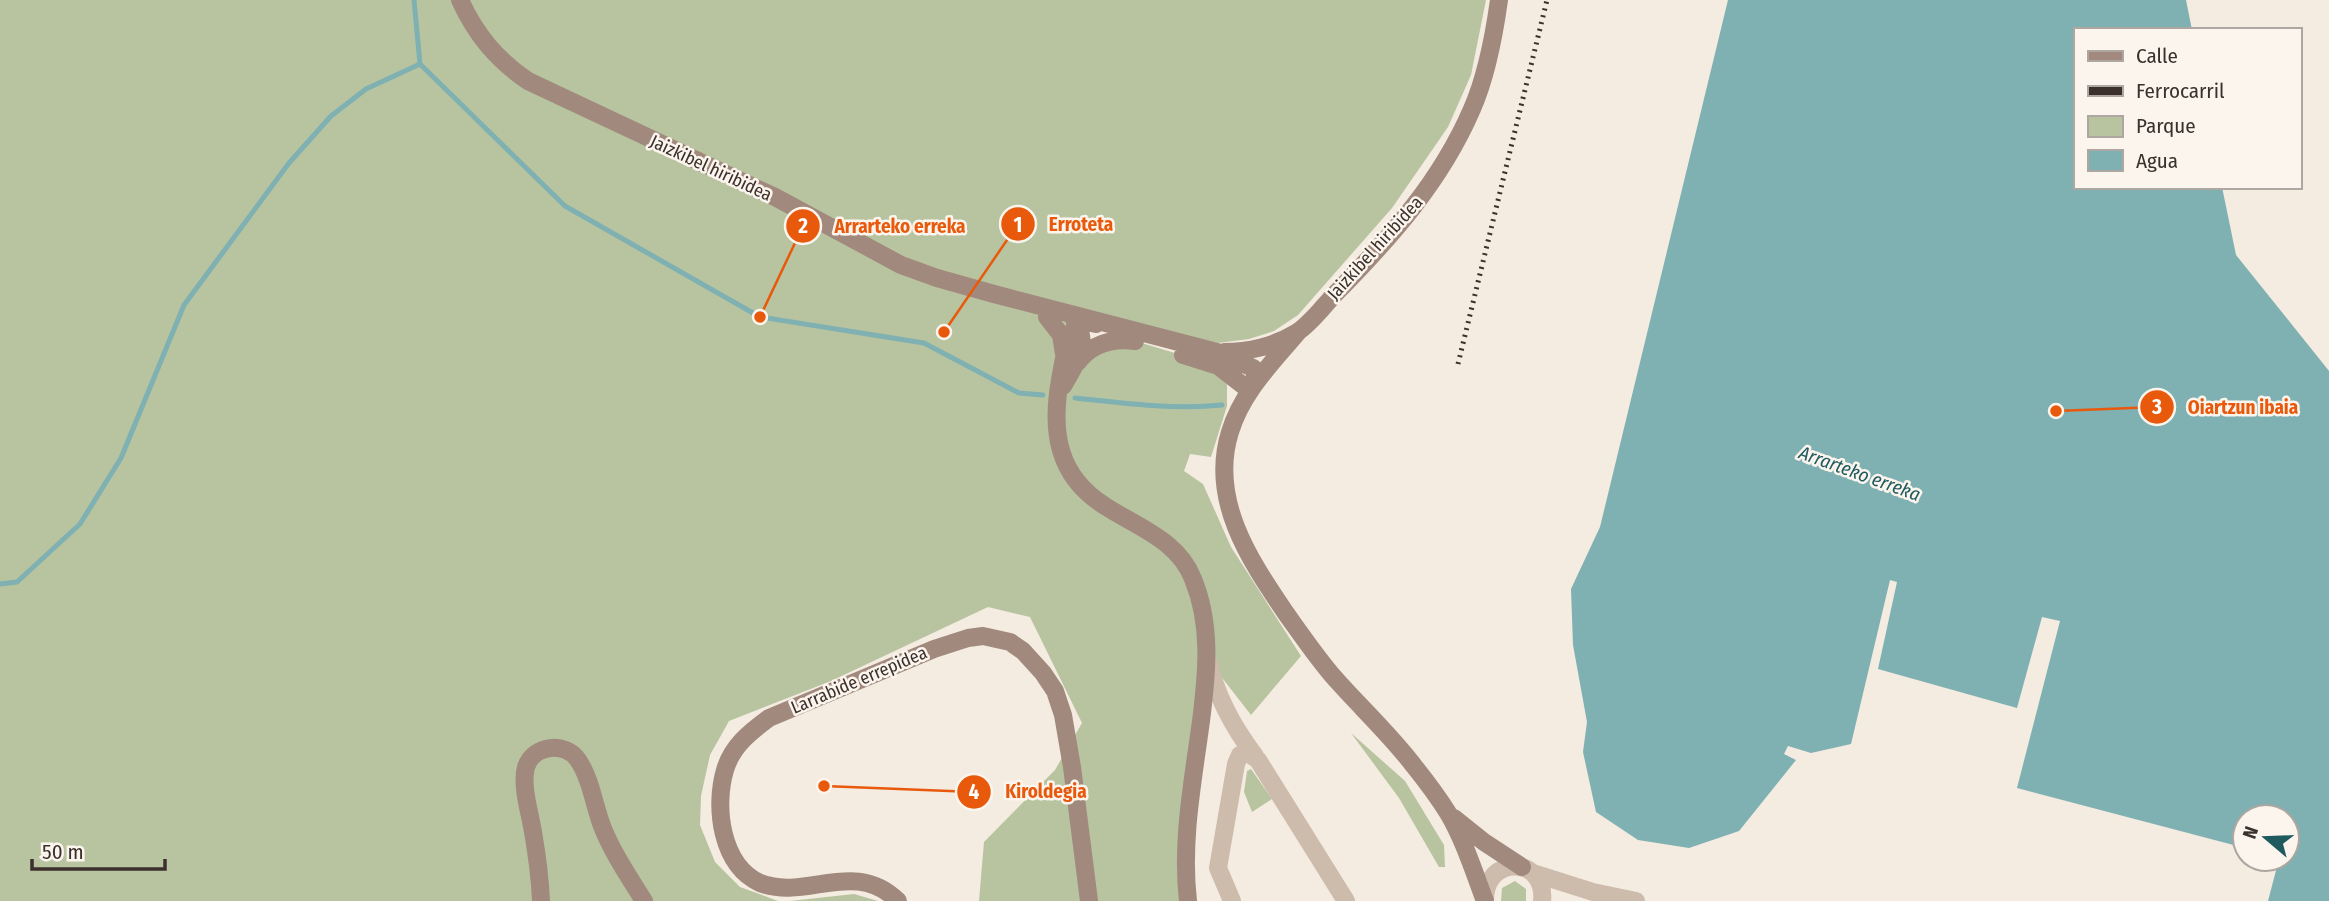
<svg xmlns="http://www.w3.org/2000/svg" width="2329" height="901" font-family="'Fira Sans Condensed',sans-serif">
  <rect width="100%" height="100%" fill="#f4ebe1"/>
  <path fill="#b8c4a0" d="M0,0h1486l-15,75 -23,52 -56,81 -94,107 -24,16 -25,8 -31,4 -150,-31 -4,45h17l54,-16 83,25 9,19v21l-16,51 -21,-3 -6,17 19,13 28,63 70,109 -50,59 -42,-54 -21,240h-209l5,-59 71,-72 27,-47 -52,-106 -42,-10 -157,74 -102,40 -19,34 -9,41 -1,29 15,37 25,25 38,14h-778z
    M1351,733l54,48 39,64 1,22h-6l-40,-69z
    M1251,769l21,30 -20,13 -8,-20 3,-21z
    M1515,881l11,8v12h-25l1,-13z
    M854,894l24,7h-88z"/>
  <path fill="#7fb0b2" d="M1728,0h458l6,30h-117v157h147l14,68 93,116v530h-61l11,-42h8v-42h-42v31l-228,-60 43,-167 -18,-4 -25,91 -139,-39 19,-87 -7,-2 -39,164 -40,9 -23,-7 -4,8 12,6 -57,71 -50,17 -51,-8 -42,-28 -13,-60 4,-30 -14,-77 -2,-56 29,-62z"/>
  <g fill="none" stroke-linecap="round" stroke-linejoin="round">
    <path stroke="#7fb0b2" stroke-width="5" d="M414,0l6,64 145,142 195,111 164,26 95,50 24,2
      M1075,398c49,5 98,12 147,7
      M0,584l17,-2 63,-58 41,-66 63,-153 105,-142 42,-47 35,-27 54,-25"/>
    <path stroke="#cdbbac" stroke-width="18" d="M1208,660c8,36 25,67 47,96
      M1533,873l60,19 43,9
      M1232,901l-14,-33 18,-104 4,-9 8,-2 10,7 88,141
      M1485,901c-1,-47 62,-45 57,0"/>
    <path stroke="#a18a7d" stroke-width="18" d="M460,0c16,35 37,60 68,81l247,116 126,68 36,13 57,16 223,58 36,16 3,11 -3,6
      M1047,317l14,18 3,19
      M1096,324l-10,-2 -12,7c-8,16 -11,33 -14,51 -9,51 -3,96 45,126 32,21 73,34 88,73 19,46 14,94 8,142 -8,60 -20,120 -13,180
      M1298,332c-26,31 -56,60 -68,100 -21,67 19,127 55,180 15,21 30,43 47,63 27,31 58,59 82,91 12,15 24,31 34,47 16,27 26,59 37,88
      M1224,352c24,0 51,-6 72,-19 15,-9 28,-28 41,-41 54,-55 104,-111 135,-183 15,-34 22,-73 27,-109
      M1183,355l35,11 31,24
      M1077,363c14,-19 35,-25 58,-22
      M1063,386c13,-23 28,-42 11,-67
      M1454,818l30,24 38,25
      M541,901c-1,-23 -4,-46 -8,-69 -3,-19 -12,-46 -7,-65 7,-22 40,-26 52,-7 13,19 16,45 24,66 10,26 27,51 42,75
      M898,901c-44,-43 -91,0 -138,-18 -39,-18 -46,-76 -35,-113 7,-24 25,-38 44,-52l165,-69 34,-11 15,-2 27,6 13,9 20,22 12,18 8,24 9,52 17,134"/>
    <path stroke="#3b302b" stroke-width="5" stroke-dasharray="2 5" stroke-linecap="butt" d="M1458,364l89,-364"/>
  </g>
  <g text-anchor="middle" stroke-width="5" stroke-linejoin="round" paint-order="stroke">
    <g font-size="18" fill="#3b302b" stroke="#fbf5ee">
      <text transform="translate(711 168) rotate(25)" y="6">Jaizkibel hiribidea</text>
      <text transform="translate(1375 248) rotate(-48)" y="6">Jaizkibel hiribidea</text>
      <text transform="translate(859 680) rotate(-23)" y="6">Larrabide errepidea</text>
    </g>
    <g font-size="19" font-style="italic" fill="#1f5a5e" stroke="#fbf5ee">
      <text transform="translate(1860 473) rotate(20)" y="7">Arrarteko erreka</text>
    </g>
  </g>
  <path fill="none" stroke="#e8590c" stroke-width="2.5" d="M944 332L1018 224M760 317L803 226M2056 411L2157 407M824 786L974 792"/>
  <g fill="#e8590c" stroke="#fbf5ee" stroke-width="2.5">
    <circle cx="944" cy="332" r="7"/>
    <circle cx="760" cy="317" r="7"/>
    <circle cx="2056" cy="411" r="7"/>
    <circle cx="824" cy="786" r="7"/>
    <circle cx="1018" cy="224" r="18"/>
    <circle cx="803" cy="226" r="18"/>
    <circle cx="2157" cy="407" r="18"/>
    <circle cx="974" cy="792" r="18"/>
  </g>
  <g font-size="21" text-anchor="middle" font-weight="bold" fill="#fff">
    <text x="1018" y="232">1</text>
    <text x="803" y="233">2</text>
    <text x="2157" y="414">3</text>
    <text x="974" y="799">4</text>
  </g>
  <g font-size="19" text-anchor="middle" font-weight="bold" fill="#e8590c" stroke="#fbf5ee" stroke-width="5" stroke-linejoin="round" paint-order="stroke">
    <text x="1081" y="231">Erroteta</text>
    <text x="900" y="233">Arrarteko erreka</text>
    <text x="2243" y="414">Oiartzun ibaia</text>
    <text x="1046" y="798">Kiroldegia</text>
  </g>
  <rect x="2074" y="28" width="228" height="161" fill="#fbf5ee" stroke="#aea6a0" stroke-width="2"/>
  <rect x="2088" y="51" width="35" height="10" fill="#a18a7d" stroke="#aea6a0" stroke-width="2"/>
  <text x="2136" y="63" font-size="21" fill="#3b302b">Calle</text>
  <rect x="2088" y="86" width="35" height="10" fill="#3b302b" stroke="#aea6a0" stroke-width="2"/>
  <text x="2136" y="98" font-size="21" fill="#3b302b">Ferrocarril</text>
  <rect x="2088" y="116" width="35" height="21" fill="#b8c4a0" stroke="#aea6a0" stroke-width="2"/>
  <text x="2136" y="133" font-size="21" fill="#3b302b">Parque</text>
  <rect x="2088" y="150" width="35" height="21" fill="#7fb0b2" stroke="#aea6a0" stroke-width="2"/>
  <text x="2136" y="168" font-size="21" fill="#3b302b">Agua</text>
  <g transform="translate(2266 838) rotate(289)"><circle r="33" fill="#fbf5ee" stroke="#aea6a0" stroke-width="2"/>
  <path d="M0-5L12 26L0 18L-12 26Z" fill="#1f5a5e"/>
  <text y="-10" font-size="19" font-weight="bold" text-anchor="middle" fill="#3b302b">N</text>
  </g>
  <path d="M32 859v10h133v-10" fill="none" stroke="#3b302b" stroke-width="3.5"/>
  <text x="42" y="859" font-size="21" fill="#3b302b" stroke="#fbf5ee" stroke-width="5" paint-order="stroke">50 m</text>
</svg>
